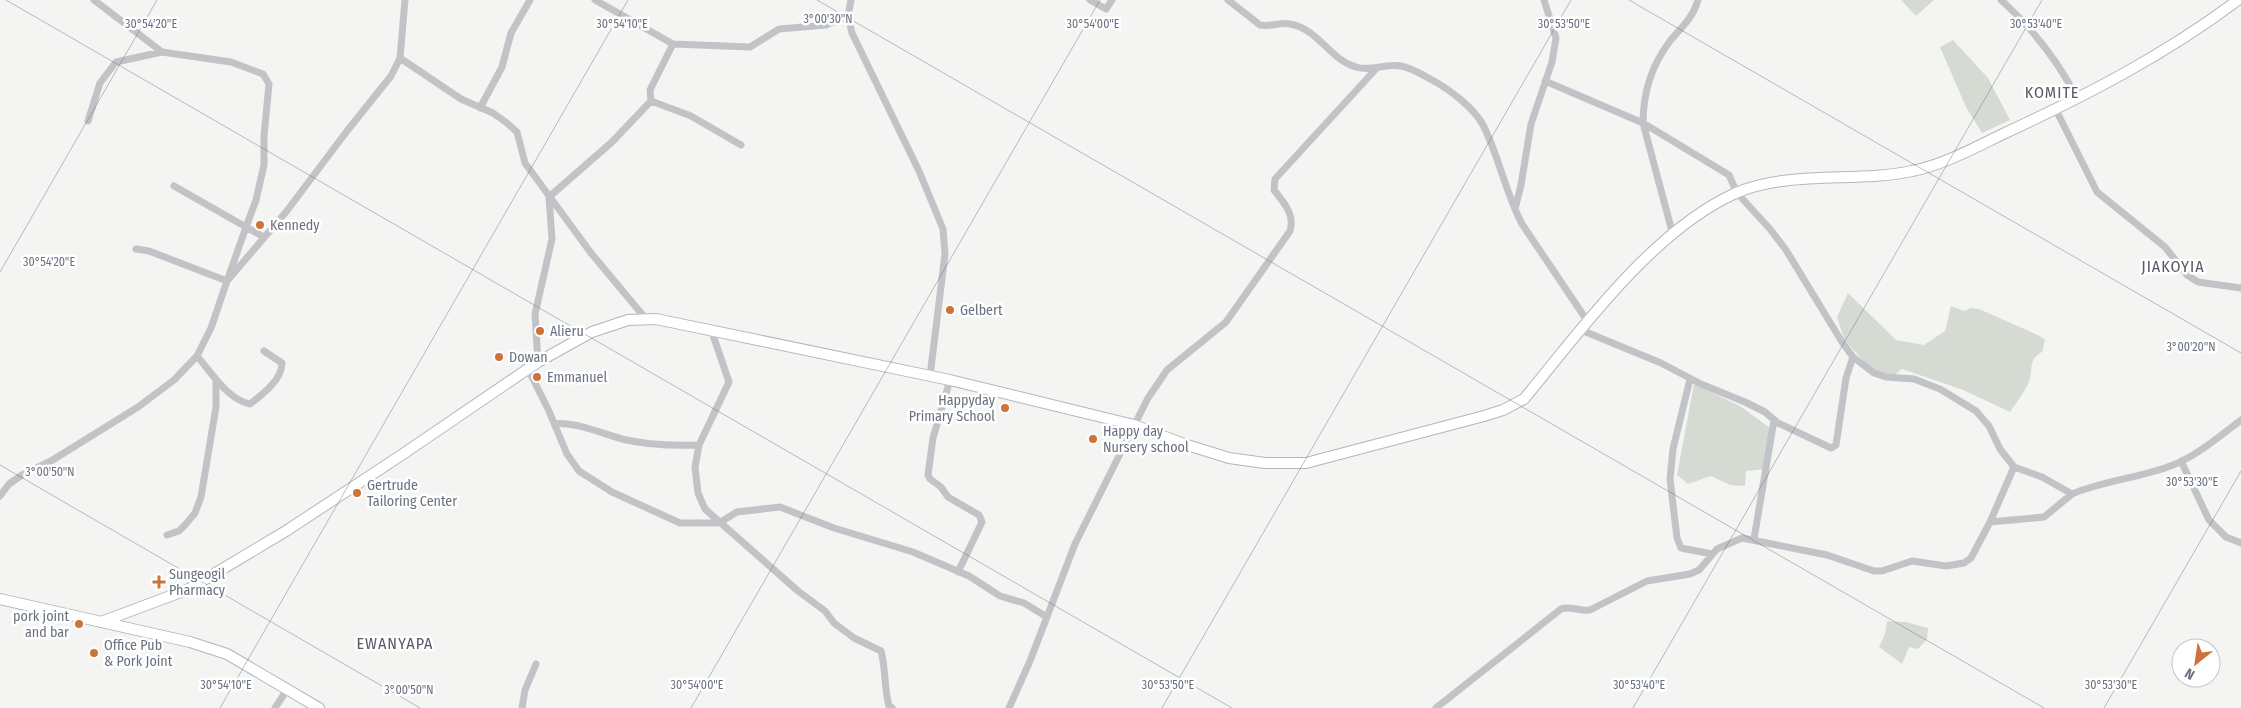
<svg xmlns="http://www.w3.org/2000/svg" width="2241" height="708" font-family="'Fira Sans Condensed',sans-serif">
  <rect width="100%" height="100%" fill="#f4f5f2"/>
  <path fill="#d5dbd3" d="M1901,0h33l-18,16z
    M1953,40l35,38 22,42 -28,13 -16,-26 -26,-60z
    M1848,293l48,47 28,5 21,-14 6,-25 13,5 7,-3 8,1 61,27 5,4 -3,12c-15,8 -8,19 -14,32 -5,10 -12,19 -18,28l-47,-22 -61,-21 -10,8 -20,-6 -28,-32 -7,-22z
    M1694,384l46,22 30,22 -4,41 -20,2 -1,15 -15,-1 -19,-9 -23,8 -11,-9z
    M1887,621l19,1 22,6 -1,11 -9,10 -9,-2 -7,17 -23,-17 6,-13z"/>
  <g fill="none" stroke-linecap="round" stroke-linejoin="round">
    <g stroke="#b3b6bb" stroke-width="12">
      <path id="secondary" d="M0,599l190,43 37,12 92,54
        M101,622l88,-33 97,-58 117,-77 135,-92 54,-30 36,-12 28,-1 294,61 184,45 50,19 45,14 36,5h41l178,-47 19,-6 21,-11c57,-69 129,-169 212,-206 53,-23 122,-10 176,-22 31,-6 62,-23 91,-37 82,-38 162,-79 235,-134"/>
    </g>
    <path stroke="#c1c3c6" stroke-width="7" d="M94,0l68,52 69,10 32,12 6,10 -5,52v29l-8,35 -10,27 18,10
      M595,0l78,44 77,3 29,-18 47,-4 22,-9
      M851,0l-3,16 4,17 67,138 24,58 2,25 -15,122
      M1090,0l16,9 6,-9
      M1228,0l32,25c11,2 20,-3 30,-1 29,5 40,36 66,43 16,5 29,-4 45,-1 11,2 22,9 31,14 17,9 42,28 51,45 16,31 22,67 39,99l66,98
      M2001,0c31,28 57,61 76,98
      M400,58l61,41 32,14 14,10 10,9 8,31 66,90 55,66
      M1545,81l98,42 86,52 8,18 33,36 16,21 56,92 11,15 21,16 12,4 28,2 26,10 36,22 13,15 11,23 14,18 28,10 30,17c33,-14 68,-16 101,-29 25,-10 47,-29 68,-45
      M651,101l40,15 50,29
      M480,108l22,-41 9,-34 19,-33
      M2056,110l41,82 68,55 22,28 11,7 43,6
      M88,121l12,-38 16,-21 46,-10
      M1515,209l6,-24 10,-61 21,-62 4,-24 -12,-38
      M1673,235l-30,-112c0,-31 8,-57 27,-82 11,-13 23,-23 28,-41
      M136,249l13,2 78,30 19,-54 -72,-41
      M1581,330l80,33 40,21 44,18 20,10 13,11 53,25 5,-3 10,-67 7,-21
      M712,332l17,50 -30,63 -4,22 3,26 7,16 93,82 27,20 9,12 20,15 27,13c5,18 3,37 8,55l3,2
      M197,356c14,16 30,43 53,48 13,-10 32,-24 32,-41l-18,-12
      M538,362l-3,-48 17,-75 -3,-42 63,-55 39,-41 -1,-11 23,-46
      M528,369l20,40 19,45 12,17 33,21 68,31h39l18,-11 43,-5 54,21 79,24 56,24 31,20 24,7 23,14
      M1690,379l-17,70 -3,30 7,59 4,10 31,6
      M950,380l-17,58 -5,37 2,4 11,8 7,10 31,18 3,7 -24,50
      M555,424c17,-3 49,10 67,15 25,6 51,7 77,6
      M2181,461l28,59 17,17 15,6
      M0,496l9,-12 13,-9 29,-14 87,-54 36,-27 23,-24 14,-28 16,-47 59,-69 61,-81 44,-55 9,-18 5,-58
      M1990,522l24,-55
      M167,535l12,-4 6,-6 10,-12 6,-16 15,-90v-27
      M1754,539l20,-119
      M275,708l13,-20
      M522,708l3,-18 11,-26
      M1009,708l21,-47 45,-117 73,-146 19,-28 59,-48 64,-91c5,-17 -6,-28 -16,-41l1,-11 100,-109
      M1436,708l125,-99c9,-4 19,3 29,1l57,-29 43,-7 9,-4 18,-21 25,-11 85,17 47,16h8l30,-10 34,5 18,-3 7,-5 19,-36 54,-5 28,-23"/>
    <use href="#secondary" stroke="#fff" stroke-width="10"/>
  </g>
  <path fill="none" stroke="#68717f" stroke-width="1" stroke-opacity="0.45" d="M6,0l1226,708M817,0l1227,708M1629,0l612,353M0,272l157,-272M0,465l420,243M220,708l408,-708M691,708l409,-708M1162,708l409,-708M1633,708l409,-708M2104,708l137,-237"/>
  <g fill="#cc723a" stroke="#fff" stroke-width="2">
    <circle cx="260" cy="225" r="5"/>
    <circle cx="950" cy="310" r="5"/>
    <circle cx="540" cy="331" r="5"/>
    <circle cx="499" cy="357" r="5"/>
    <circle cx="537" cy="377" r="5"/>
    <circle cx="1005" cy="408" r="5"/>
    <circle cx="1093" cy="439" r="5"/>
    <circle cx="357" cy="493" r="5"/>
    <path d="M156.5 574.5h5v5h5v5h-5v5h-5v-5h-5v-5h5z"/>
    <circle cx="79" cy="624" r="5"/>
    <circle cx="94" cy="653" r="5"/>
  </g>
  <g text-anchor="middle" stroke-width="5" stroke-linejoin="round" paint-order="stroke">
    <g font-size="14" fill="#68717f" stroke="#fff" text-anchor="start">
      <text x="270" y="230">Kennedy</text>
      <text x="960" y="315">Gelbert</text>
      <text x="550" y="336">Alieru</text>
      <text x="509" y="362">Dowan</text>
      <text x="547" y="382">Emmanuel</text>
      <text x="995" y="405" text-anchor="end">Happyday<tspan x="995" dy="16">Primary School</tspan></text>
      <text x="1103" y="436">Happy day<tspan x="1103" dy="16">Nursery school</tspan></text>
      <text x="367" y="490">Gertrude<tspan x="367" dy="16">Tailoring Center</tspan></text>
      <text x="169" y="579">Sungeogil<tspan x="169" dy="16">Pharmacy</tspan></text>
      <text x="69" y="621" text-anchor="end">pork joint<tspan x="69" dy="16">and bar</tspan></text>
      <text x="104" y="650">Office Pub<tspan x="104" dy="16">&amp; Pork Joint</tspan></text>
    </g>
    <g font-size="16" letter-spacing="1" fill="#545b65" stroke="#fff">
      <text x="2052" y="98">KOMITE</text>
      <text x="2173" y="272">JIAKOYIA</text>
      <text x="395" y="649">EWANYAPA</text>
    </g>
  </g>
  <g font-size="12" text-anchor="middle" fill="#68717f" stroke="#fff" stroke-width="5" stroke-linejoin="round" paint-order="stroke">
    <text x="828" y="23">3°00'30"N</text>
    <text x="151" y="28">30°54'20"E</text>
    <text x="2036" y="28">30°53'40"E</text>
    <text x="622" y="28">30°54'10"E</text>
    <text x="1093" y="28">30°54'00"E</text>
    <text x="1564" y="28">30°53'50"E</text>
    <text x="49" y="266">30°54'20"E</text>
    <text x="2191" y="351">3°00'20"N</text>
    <text x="50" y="476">3°00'50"N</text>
    <text x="2192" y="486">30°53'30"E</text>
    <text x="226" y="689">30°54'10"E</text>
    <text x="697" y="689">30°54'00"E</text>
    <text x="1168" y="689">30°53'50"E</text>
    <text x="1639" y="689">30°53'40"E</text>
    <text x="2111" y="689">30°53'30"E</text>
    <text x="409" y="694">3°00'50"N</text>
  </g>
  <g transform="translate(2196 663) rotate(210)"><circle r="24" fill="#ffffff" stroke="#c3c6cc"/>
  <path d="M0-4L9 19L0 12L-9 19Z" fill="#cc723a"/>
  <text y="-8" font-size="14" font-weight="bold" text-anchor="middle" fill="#68717f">N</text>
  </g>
</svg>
